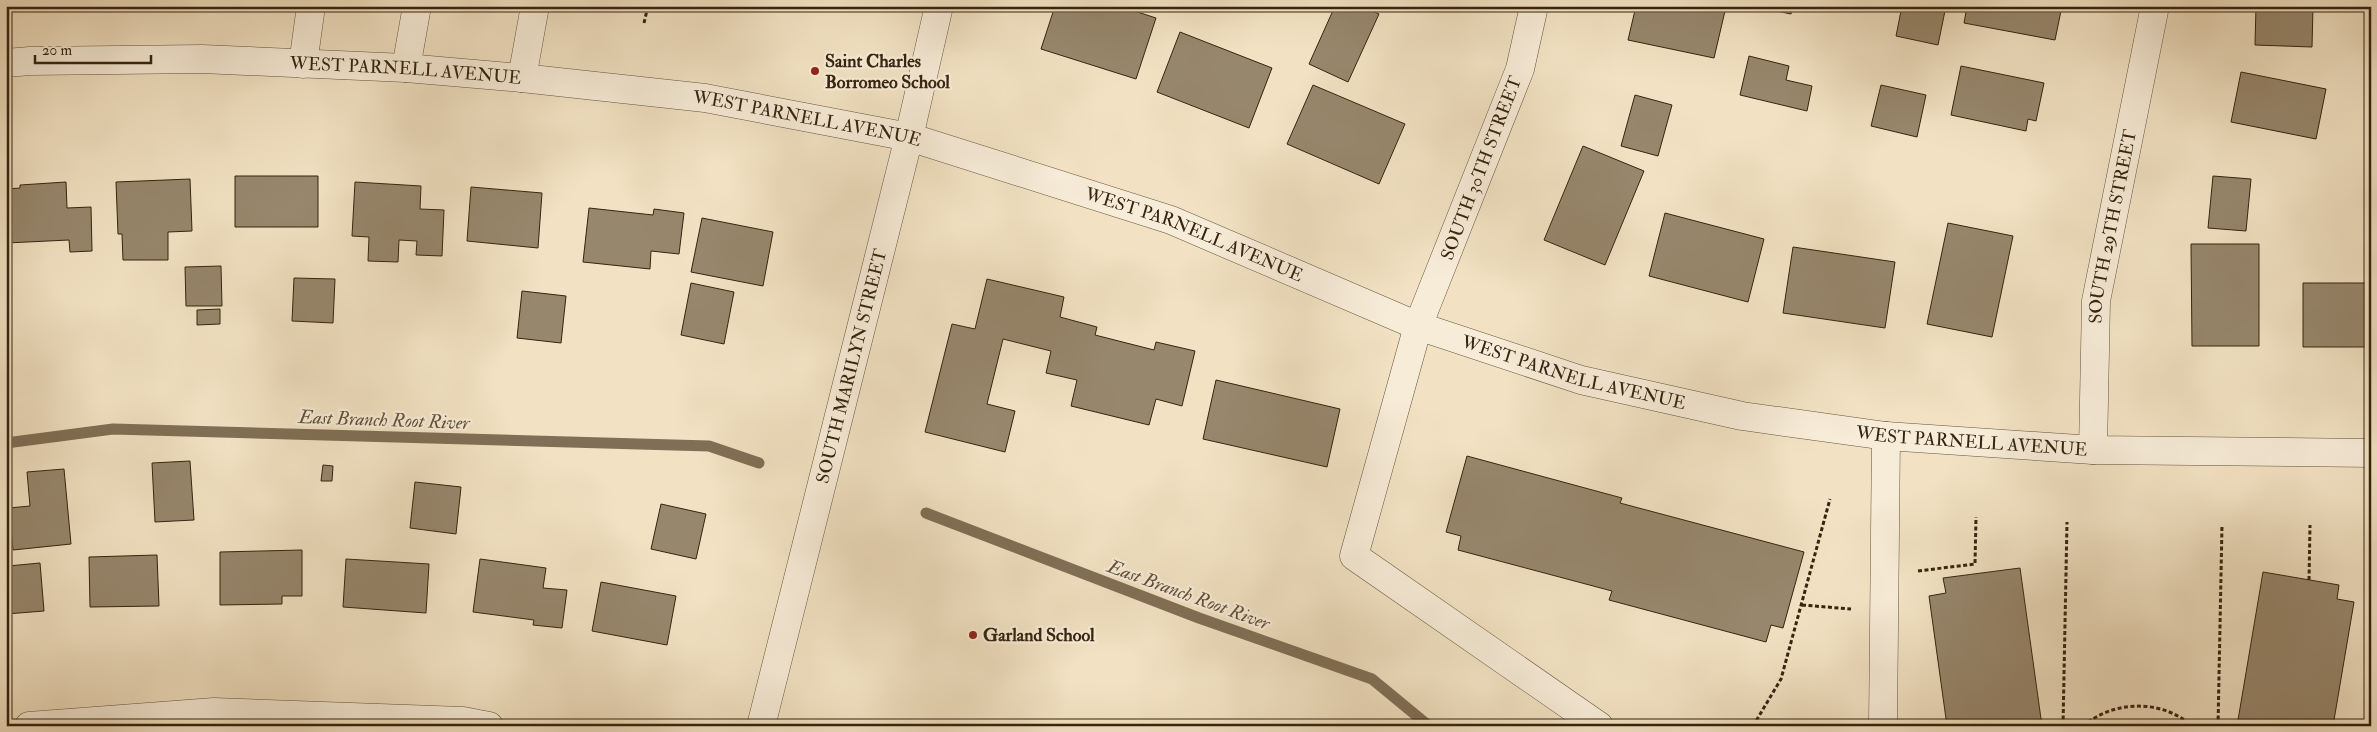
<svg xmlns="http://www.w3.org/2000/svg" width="2377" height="732" font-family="'IM FELL Double Pica',serif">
  <rect width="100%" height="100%" fill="#f2e2c3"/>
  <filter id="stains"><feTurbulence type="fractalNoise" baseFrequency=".004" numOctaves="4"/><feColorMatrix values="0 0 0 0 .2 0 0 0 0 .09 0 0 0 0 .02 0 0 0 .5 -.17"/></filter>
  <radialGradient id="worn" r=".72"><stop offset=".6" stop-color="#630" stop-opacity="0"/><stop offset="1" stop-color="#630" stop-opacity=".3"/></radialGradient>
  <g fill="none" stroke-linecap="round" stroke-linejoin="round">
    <path stroke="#806f56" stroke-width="11" d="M6,443l107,-14 596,17 50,17
      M926,513l273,105 173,61 57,47"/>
  </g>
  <path fill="#97876d" stroke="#35240f" d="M1055,6h64l37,12 -20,61 -95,-30z
    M1311,6h17l-1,5z
    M1335,6h26l18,8 -31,68 -39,-18z
    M1636,6h68l21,5 -11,47 -86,-18z
    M1752,6h41l-2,8z
    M1902,6h44l-8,39 -42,-9z
    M1967,6h95l-7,34 -91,-17z
    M2256,6h57l-1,41 -57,-2z
    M1180,32l92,36 -23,60 -92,-36z
    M1749,56l40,10 -3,14 26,6 -5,25 -67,-16z
    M1961,66l83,17 -8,38 -8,-2 -2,12 -75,-16z
    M2241,72l85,17 -10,50 -85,-17z
    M1313,85l92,39 -26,60 -92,-40z
    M1881,85l45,10 -9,42 -46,-11z
    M1635,95l37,10 -14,51 -37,-10z
    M1583,146l61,25 -39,94 -61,-25z
    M235,176h83v51h-83z
    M2213,176l38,3 -5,52 -38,-3z
    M190,179l2,52 -24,1v28h-45l-1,-26h-4l-2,-52z
    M66,182l1,26 24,-1 1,44 -22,1 -1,-12 -63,3v-54l14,-1v-3z
    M355,182l66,4 -1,23 24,1 -2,46 -26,-1 1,-14 -18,-1 -1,22 -30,-1 1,-24 -17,-1z
    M471,187l71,6 -4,55 -71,-7z
    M589,208l64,7 1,-6 30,4 -5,41 -28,-3 -1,18 -67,-7z
    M1665,213l99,26 -16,63 -99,-26z
    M702,218l71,14 -10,54 -72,-14z
    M1948,223l65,13 -21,101 -65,-13z
    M2191,244h68v102h-67z
    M1793,247l102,15 -10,66 -102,-15z
    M221,266l1,40h-36l-1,-39z
    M294,278l41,1 -2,44 -41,-2z
    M987,279l77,18 -4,20 37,10 -2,8 59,15 2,-8 39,9 -13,55 -26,-7 -7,26 -78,-19 6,-26 -31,-7 5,-22 -48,-12 -16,65 28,7 -10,41 -80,-20 27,-108 23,5z
    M691,283l43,9 -10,52 -43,-9z
    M2303,283h68v64h-68z
    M522,291l44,5 -5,47 -44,-5z
    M220,309v15l-23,1v-15z
    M1216,380l124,29 -13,58 -124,-28z
    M1467,456l155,42 -2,5 184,49 -21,76 -12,-3 -5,17 -157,-42 3,-9 -154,-41 3,-14 -15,-4z
    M190,461l4,59 -39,2 -3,-59z
    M323,465l10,1 -1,15h-11z
    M64,469l7,75 -58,6 -4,-42 21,-2 -3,-34z
    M415,482l46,5 -5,47 -46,-6z
    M661,504l45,10 -10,45 -45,-10z
    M302,550v46h-20v8l-62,1v-53z
    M6,554l2,12 32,-3 4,48 -38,3z
    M157,555l2,51 -69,1 -1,-50z
    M346,559l83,5 -3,49 -83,-6z
    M480,559l66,9 -3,20 24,2 -5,38 -29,-3 1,-5 -61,-8z
    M2020,568l22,158h-95l-18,-130 17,-3 -3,-15z
    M2263,572l76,13 -2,14 17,3 -21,124h-96z
    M601,582l75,14 -9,49 -75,-14z"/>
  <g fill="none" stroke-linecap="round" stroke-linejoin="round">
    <g stroke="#64543c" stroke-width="29">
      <g id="minor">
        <path d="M1534,6l-14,63 -102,257 -64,230 245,170"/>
        <path id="s1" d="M6,63l24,-2 172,-2 204,9 116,10 183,20 204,39 262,83 247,106 163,54 161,36 144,20 207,14 278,3"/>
        <path d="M303,64l8,-58"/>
        <path d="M406,68l11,-62"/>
        <path d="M522,78l13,-72"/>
        <path id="s2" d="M2093,450l3,-149 59,-295"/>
        <path d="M29,726l185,-14 249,9 26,5"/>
        <path id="s3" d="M761,726l148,-589 30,-131"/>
        <path d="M1883,726l3,-290"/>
      </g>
    </g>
    <path stroke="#35240f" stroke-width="3" stroke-dasharray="4 2.5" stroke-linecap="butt" d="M644,23l4,-17
      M1918,571l57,-7 1,-47
      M2309,580l1,-55
      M1802,605l49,4
      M1753,726l28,-47 49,-180
      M2063,726l4,-204
      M2083,726c31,-26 79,-27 109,0
      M2218,726l4,-201"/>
    <use href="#minor" stroke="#f7ecd8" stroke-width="28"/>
  </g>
  <g fill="#8f2418" stroke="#f7ecd8" stroke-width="2">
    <circle cx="815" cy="71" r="5"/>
    <circle cx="973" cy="635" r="5"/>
  </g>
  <g text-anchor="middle" stroke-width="4.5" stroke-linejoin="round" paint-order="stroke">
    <g font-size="18" font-weight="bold" fill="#35240f" stroke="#f7ecd8" text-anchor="start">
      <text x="825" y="67">Saint Charles<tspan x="825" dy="21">Borromeo School</tspan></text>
      <text x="983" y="641">Garland School</text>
    </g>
    <g font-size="18" fill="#35240f" stroke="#f7ecd8">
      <text dy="6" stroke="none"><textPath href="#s1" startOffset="400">WEST PARNELL AVENUE</textPath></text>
      <text dy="6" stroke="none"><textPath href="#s1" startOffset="805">WEST PARNELL AVENUE</textPath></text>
      <text transform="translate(1481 168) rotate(-69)" y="6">SOUTH 30TH STREET</text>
      <text dy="6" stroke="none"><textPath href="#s2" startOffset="225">SOUTH 29TH STREET</textPath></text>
      <text dy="6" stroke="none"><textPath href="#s1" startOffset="1210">WEST PARNELL AVENUE</textPath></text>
      <text dy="6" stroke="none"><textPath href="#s3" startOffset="371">SOUTH MARILYN STREET</textPath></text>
      <text dy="6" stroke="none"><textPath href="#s1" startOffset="1615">WEST PARNELL AVENUE</textPath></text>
      <text dy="6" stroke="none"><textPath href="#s1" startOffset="2020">WEST PARNELL AVENUE</textPath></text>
    </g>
    <g font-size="19" font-style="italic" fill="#615039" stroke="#f7ecd8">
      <text transform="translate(384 419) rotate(2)" y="7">East Branch Root River</text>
      <text transform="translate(1189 594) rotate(20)" y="7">East Branch Root River</text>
    </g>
  </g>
  <rect width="2377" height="732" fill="none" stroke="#f2e2c3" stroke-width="25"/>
  <rect x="8" y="8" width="2362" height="717" fill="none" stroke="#35240f" stroke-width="2.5"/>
  <rect x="12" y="12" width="2352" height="707" fill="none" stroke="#35240f"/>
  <path d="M35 55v8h116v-8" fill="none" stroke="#35240f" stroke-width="2.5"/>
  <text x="42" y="55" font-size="15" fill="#35240f" stroke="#f7ecd8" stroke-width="4" paint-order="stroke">20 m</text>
  <rect width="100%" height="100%" filter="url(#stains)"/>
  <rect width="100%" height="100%" fill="url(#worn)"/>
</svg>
